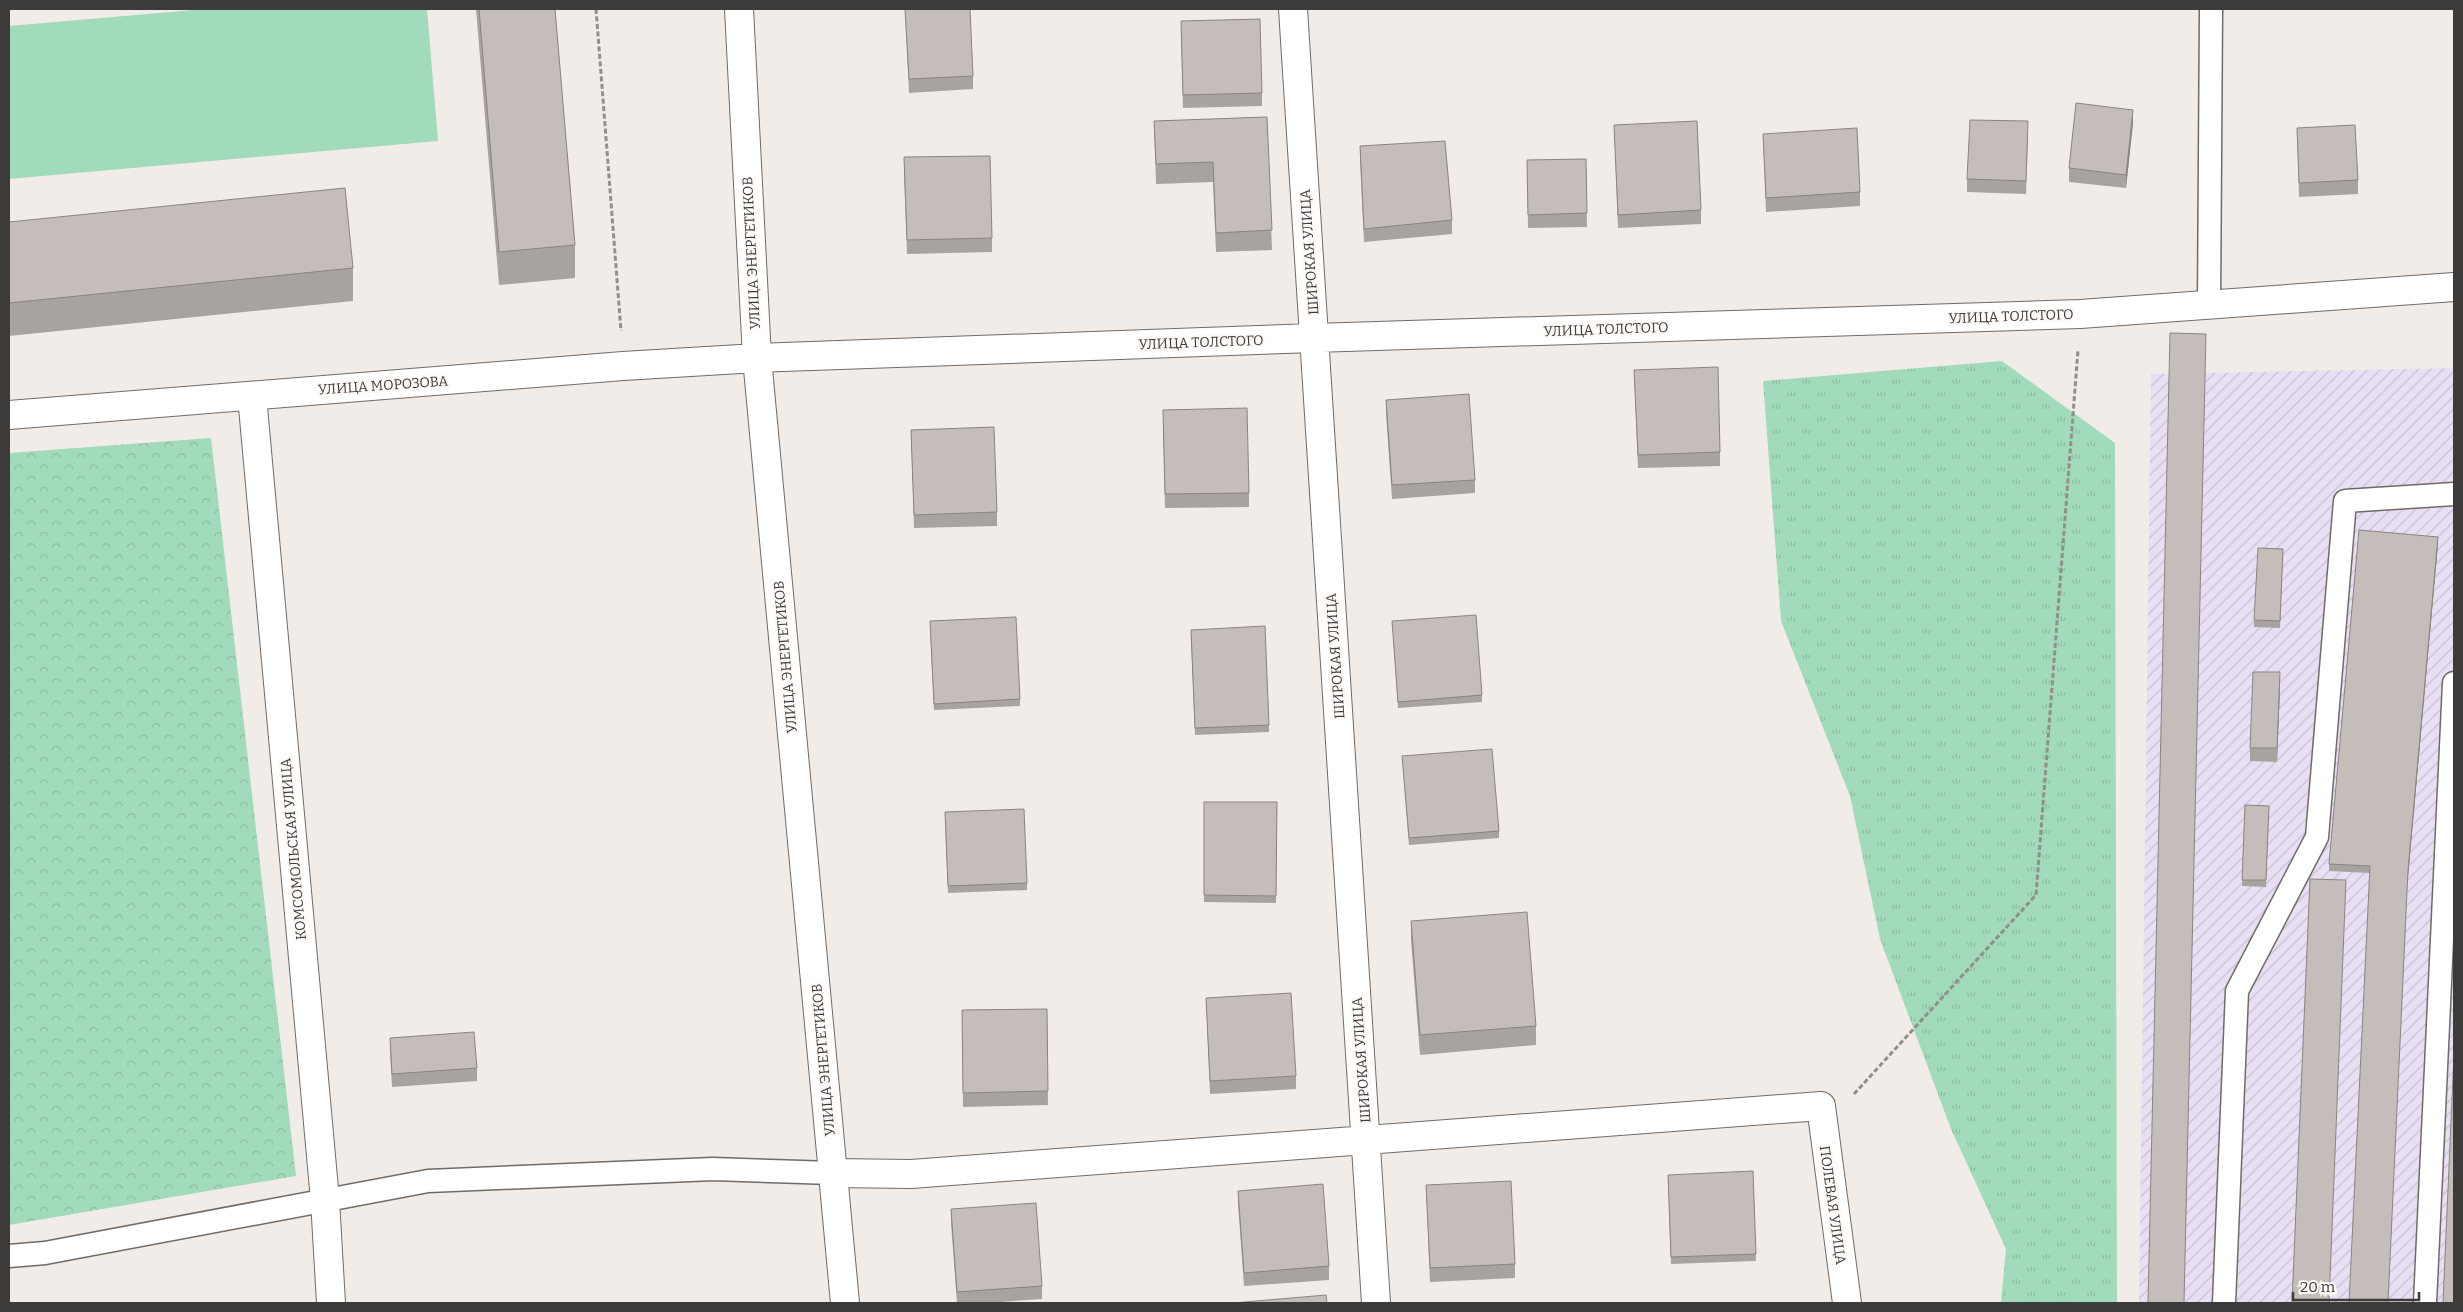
<svg xmlns="http://www.w3.org/2000/svg" width="2463" height="1312" font-family="Bitter,serif">
  <defs>
    <pattern id="industrial-furrows" width="10" height="10" patternUnits="userSpaceOnUse" patternTransform="scale(1.25)"><rect width="10" height="10" fill="#e9dff4"/><path d="M-1 1l2-2M0 10L10 0M9 11l2-2" fill="none" stroke="#c9c0d2"/></pattern>
    <pattern id="grass-tufts" width="24" height="20" patternUnits="userSpaceOnUse" patternTransform="scale(1.25)"><rect width="24" height="20" fill="#a2dbbb"/><path d="M3 7l-1-3M5 7V3M7 7l1-3M15 17l-1-3M17 17v-4M19 17l1-3" fill="none" stroke="#8cbda2"/></pattern>
    <pattern id="forest-crowns" width="20" height="18" patternUnits="userSpaceOnUse" patternTransform="scale(1.25)"><rect width="20" height="18" fill="#a2dbbb"/><path d="M2 6a3 3 0 1 1 6 0M12 15a3 3 0 1 1 6 0" fill="none" stroke="#8cbda2"/></pattern>
  </defs>
  <rect width="100%" height="100%" fill="#f2ece8"/>
  <path fill="url(#industrial-furrows)" d="M2454,368v935h-315l12,-929z"/>
  <path fill="url(#grass-tufts)" d="M2002,361l113,82 2,860h-116l5,-54 -55,-120 -71,-190 -30,-143 -69,-175 -18,-240z"/>
  <path fill="url(#forest-crowns)" d="M211,438l85,738 -287,49v-772z"/>
  <path fill="#a2dbbb" d="M205,9h222l11,132 -429,38v-153z"/>
  <g fill="none" stroke-linecap="round" stroke-linejoin="round">
    <g stroke="#706b67" stroke-width="25">
      <path id="service" d="M2209,305l2,-296
        M9,1256l36,-3 383,-72 285,-12 120,4
        M2224,1303l13,-312 80,-154 28,-336 109,-7
        M2425,1303l29,-620"/>
    </g>
    <g stroke="#706b67" stroke-width="30">
      <path id="minor" d="M739,9l18,349 88,945
        M1293,9l83,1294
        M252,396l73,804 6,103
        M9,415l614,-49 134,-8 557,-20 766,-24 374,-27
        M833,1173l78,1 910,-68 26,197"/>
    </g>
    <path stroke="#928e8b" stroke-width="3" stroke-dasharray="5 2.5" stroke-linecap="butt" d="M596,9l25,322
      M1854,1094l182,-199 42,-545"/>
    <use href="#service" stroke="#fff" stroke-width="22"/>
    <use href="#minor" stroke="#fff" stroke-width="28"/>
  </g>
  <path fill="#a9a3a0" d="M476,9h79l20,236v33l-76,7z
    M905,9l68,67v13l-64,4z
    M1181,34l81,59v13l-79,2z
    M1267,117l5,133 -56,2 -3,-70 -57,2 -2,-63z
    M2133,123l-7,65 -57,-6v-14z
    M1614,125l87,85v14l-83,4z
    M2297,128l61,52v14l-59,3z
    M1763,134l97,58v14l-94,6z
    M2028,135l-2,59 -59,-2v-13z
    M1360,146l92,74v14l-88,8 -4,-82z
    M1586,159l1,68 -59,1 -1,-68z
    M904,171l88,67v14l-85,2z
    M9,222l344,46v33l-344,35z
    M1634,370l86,82v14l-82,2z
    M1386,400l89,80v13l-83,6 -6,-85z
    M1163,423l86,70v14l-84,1z
    M911,430l86,82v14l-83,2z
    M2438,544l-30,333 -39,-4 -40,-2v-7z
    M2283,549l-3,79 -26,-1v-7z
    M1392,621l90,74v7l-84,6z
    M930,628l90,71v7l-86,4z
    M1191,637l78,88v7l-74,3z
    M2280,686l-3,76 -27,-1v-13z
    M1402,756l97,75v7l-90,7z
    M1204,802h73l-1,101 -72,-1z
    M2245,805l24,1 -3,81 -24,-1z
    M945,819l82,64v7l-79,3z
    M1411,921l125,105v19l-116,10 -9,-115z
    M1206,998l90,78v13l-86,5z
    M1047,1009l1,96 -85,2 -1,-97z
    M390,1038l87,30v13l-85,6 -2,-36z
    M1753,1171l3,90 -85,3 -3,-83z
    M1426,1185l89,79v14l-85,4z
    M1238,1191l91,75v14l-85,6 -6,-82z
    M951,1209l91,77v13l-56,4h-29l-6,-80z"/>
  <path fill="#898482" d="M2133,110v13l-7,65v-13z
    M2438,537v7l-30,333v-7z
    M2280,672v14l-3,76v-14z"/>
  <path fill="#c4bdba" stroke="#898482" d="M479,9h76l20,236 -76,7z
    M905,9h65l3,67 -64,3z
    M1260,19l2,74 -79,2 -2,-74z
    M2076,103l57,7 -7,65 -57,-7z
    M1267,117l5,113 -56,3 -3,-71 -57,2 -2,-43z
    M1970,120l58,1 -2,60 -59,-2z
    M1697,121l4,89 -83,5 -4,-90z
    M2355,125l3,55 -59,3 -2,-55z
    M1857,128l3,64 -94,6 -3,-64z
    M1445,141l7,79 -88,9 -4,-83z
    M990,156l2,82 -85,2 -3,-83z
    M1586,159l1,54 -59,2 -1,-55z
    M345,188l8,80 -344,35v-81z
    M2170,333l36,1 -22,969h-36z
    M1718,367l2,85 -82,3 -4,-85z
    M1469,394l6,86 -83,5 -6,-85z
    M1247,408l2,85 -84,1 -2,-84z
    M994,427l3,85 -83,3 -3,-85z
    M2359,530l79,7 -30,333 -20,433h-39l21,-437 -41,-2z
    M2258,548l25,1 -3,72 -26,-1z
    M1476,615l6,80 -84,7 -6,-81z
    M1016,617l4,82 -86,5 -4,-83z
    M1265,626l4,99 -74,3 -4,-98z
    M2253,672h27l-3,76h-27z
    M1492,749l7,82 -90,7 -7,-82z
    M1204,802h73l-1,94 -72,-1z
    M2245,805l24,1 -3,74h-24z
    M1024,809l3,74 -79,3 -3,-74z
    M2310,879l36,1 -17,423h-37z
    M1527,912l9,114 -116,9 -9,-114z
    M1291,993l5,83 -86,5 -4,-83z
    M1047,1009l1,82 -85,2 -1,-83z
    M474,1032l3,36 -85,6 -2,-36z
    M2454,1054v249h-11z
    M1753,1171l3,83 -85,3 -3,-82z
    M1511,1181l4,83 -85,4 -4,-83z
    M1323,1184l6,82 -85,7 -6,-82z
    M1036,1203l6,83 -85,6 -6,-83z
    M1326,1295l1,8h-94z"/>
  <g text-anchor="middle" stroke-width="5" stroke-linejoin="round" paint-order="stroke">
    <g font-size="14" fill="#3d3b39" stroke="#fffaf7">
      <text transform="translate(1309 252) rotate(-94)" y="5">ШИРОКАЯ УЛИЦА</text>
      <text transform="translate(751 253) rotate(-93)" y="5">УЛИЦА ЭНЕРГЕТИКОВ</text>
      <text transform="translate(2011 316) rotate(-2)" y="5">УЛИЦА ТОЛСТОГО</text>
      <text transform="translate(1606 329) rotate(-2)" y="5">УЛИЦА ТОЛСТОГО</text>
      <text transform="translate(1201 342) rotate(-2)" y="5">УЛИЦА ТОЛСТОГО</text>
      <text transform="translate(383 385) rotate(-4)" y="5">УЛИЦА МОРОЗОВА</text>
      <text transform="translate(1335 656) rotate(-94)" y="5">ШИРОКАЯ УЛИЦА</text>
      <text transform="translate(785 657) rotate(-95)" y="5">УЛИЦА ЭНЕРГЕТИКОВ</text>
      <text transform="translate(293 849) rotate(-95)" y="5">КОМСОМОЛЬСКАЯ УЛИЦА</text>
      <text transform="translate(823 1060) rotate(-95)" y="5">УЛИЦА ЭНЕРГЕТИКОВ</text>
      <text transform="translate(1361 1060) rotate(-94)" y="5">ШИРОКАЯ УЛИЦА</text>
      <text transform="translate(1833 1205) rotate(82)" y="5">ПОЛЕВАЯ УЛИЦА</text>
    </g>
  </g>
  <rect width="2463" height="1312" fill="none" stroke="#3d3b39" stroke-width="20"/>
  <path d="M2293 1292v8h126v-8" fill="none" stroke="#3d3b39" stroke-width="2.5"/>
  <text x="2300" y="1292" font-size="15" fill="#3d3b39" stroke="#fffaf7" stroke-width="4" paint-order="stroke">20 m</text>
</svg>
